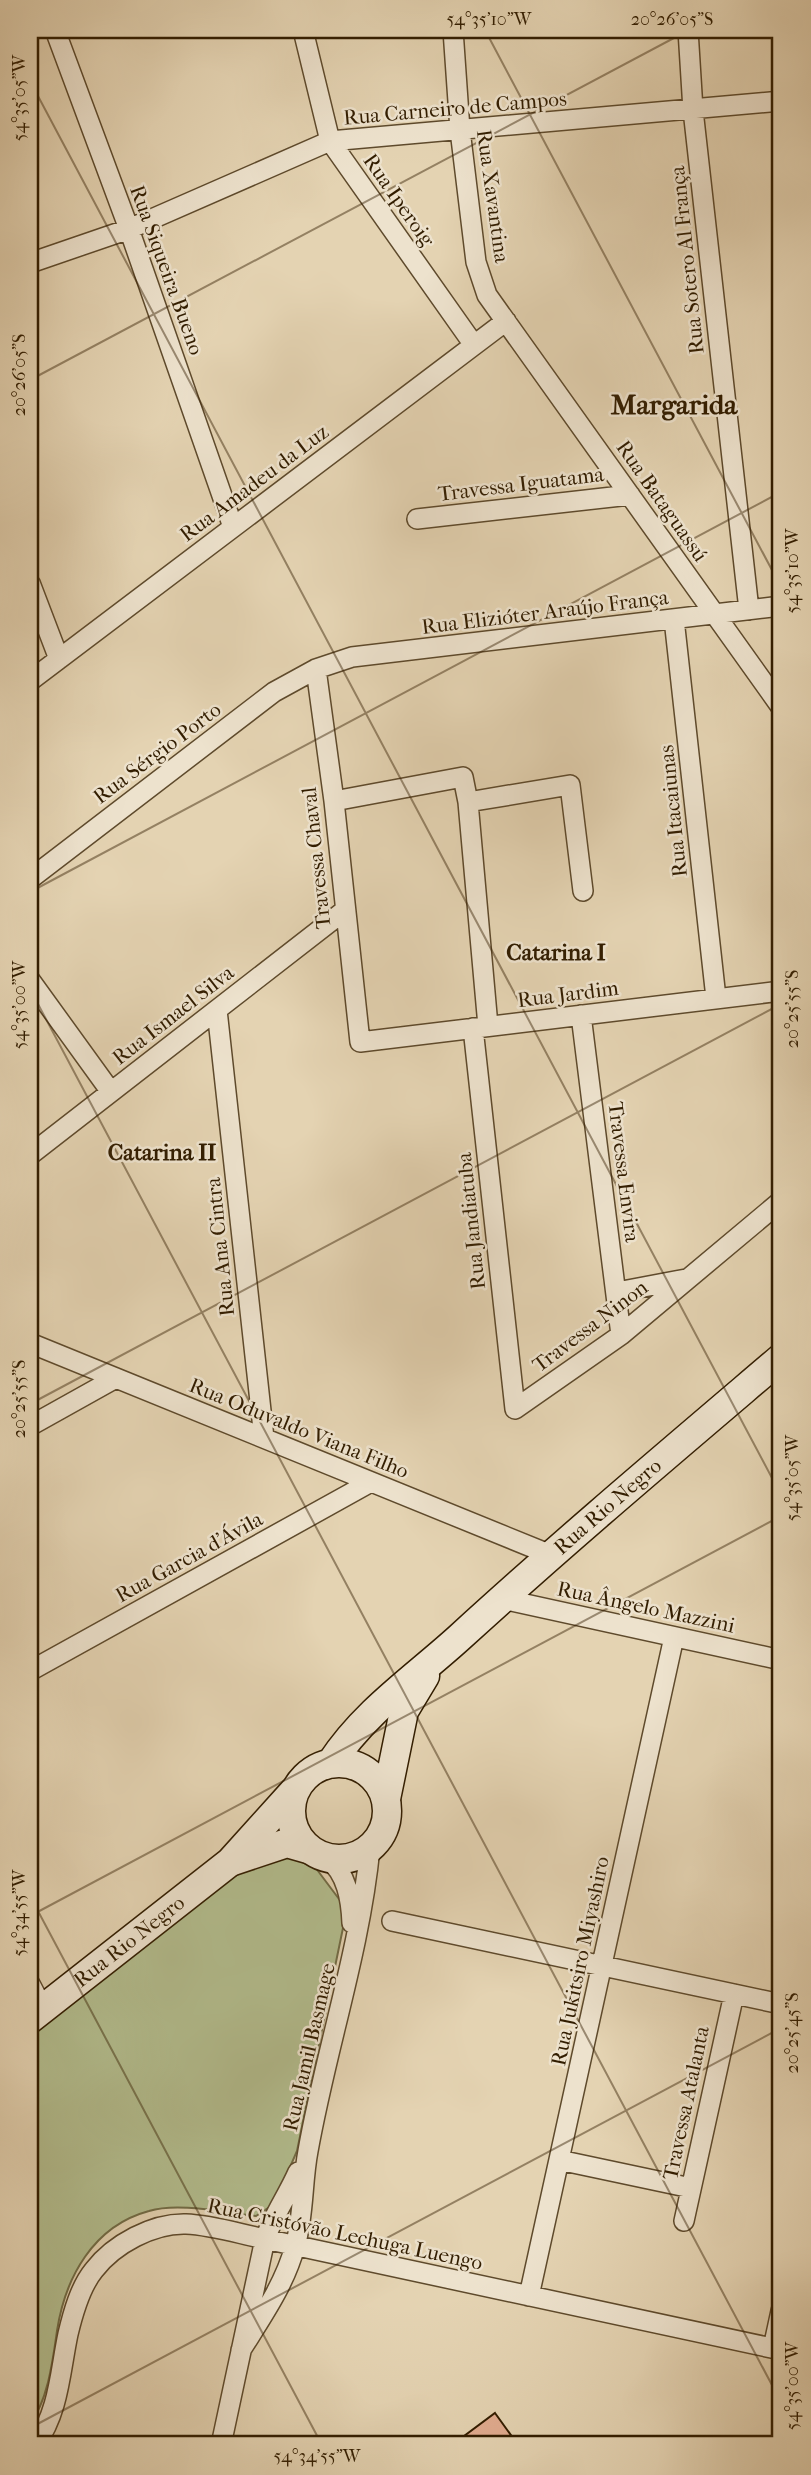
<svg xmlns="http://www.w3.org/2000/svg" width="811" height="2475" font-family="'IM FELL French Canon',serif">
  <rect width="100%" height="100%" fill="#e4d3b2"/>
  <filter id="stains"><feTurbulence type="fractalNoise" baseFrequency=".00286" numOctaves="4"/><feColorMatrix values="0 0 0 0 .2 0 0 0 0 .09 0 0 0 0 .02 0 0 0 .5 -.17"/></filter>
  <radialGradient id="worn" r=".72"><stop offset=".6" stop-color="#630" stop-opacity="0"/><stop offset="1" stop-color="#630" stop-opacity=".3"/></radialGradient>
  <path fill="#b2bc8d" stroke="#726c46" stroke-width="2" d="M288,1853l24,10 30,40 1,25 -46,223 -23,53 -18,12c-31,-3 -77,-14 -107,-5 -56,15 -84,67 -92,120 -4,28 -9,70 -27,92v-386l33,-30 183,-146z"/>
  <path fill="#e1ac90" stroke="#321d00" stroke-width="2" d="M495,2413l23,32h-66z"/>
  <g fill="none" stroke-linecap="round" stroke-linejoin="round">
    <g stroke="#5e4a2c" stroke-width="22">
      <path id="street" d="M55,30l74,199 104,298
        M303,30l27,111 144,204
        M453,30l7,100 16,132 11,33 294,412
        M688,30l5,80 56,500
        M30,263l99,-34 201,-88 451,-40
        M417,519l213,-24
        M30,583l29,76
        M674,619l42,379
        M316,669l18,132 26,241 421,-51
        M30,681l476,-360
        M334,801l129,-24 5,25 20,224
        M468,802l102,-17 13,106
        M30,879l244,-187 42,-23 36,-12 429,-51
        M30,980l81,112
        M217,1010l47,428
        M581,1015l40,320
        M473,1028l42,381 106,-74 160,-134
        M30,1155l314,-244
        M617,1292l69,-13
        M30,1343l521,212
        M30,1426l86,-48
        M502,1599l279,61
        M30,1671l341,-189
        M327,1858c20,15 24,42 25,65
        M392,1921l389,83
        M30,1984l13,25
        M559,2160l132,28
        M684,2221l50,-227
        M529,2296l145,-659
        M773,2348l8,-37
        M241,2350c20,-32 44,-66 54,-104 9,-30 7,-64 13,-95 18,-102 52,-200 62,-303
        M35,2445c24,-33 25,-73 33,-111 5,-21 12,-47 26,-64 20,-26 59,-47 92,-46 26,1 54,10 79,15l516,111
        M221,2445l44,-206c8,-23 23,-44 33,-67"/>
    </g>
    <g stroke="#321d00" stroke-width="31">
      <g id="secondary">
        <path id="s1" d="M331,1763c34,-52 84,-85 129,-126 105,-96 213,-187 321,-279"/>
        <circle cx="339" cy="1811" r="48"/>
        <path d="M386,1799l18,-88 21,-35"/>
        <path d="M233,1861l54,-18 21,6"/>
        <path id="s2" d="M30,2019l200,-157 64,-71"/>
      </g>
    </g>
    <use href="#street" stroke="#ede2cd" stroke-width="19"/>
    <use href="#secondary" stroke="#ede2cd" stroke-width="28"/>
  </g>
  <path fill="none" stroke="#321d00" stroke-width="2" stroke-opacity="0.45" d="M485,30l296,557M30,81l751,1414M30,380l659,-350M30,892l751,-400M30,989l751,1413M30,1404l751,-400M30,1896l292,549M30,1916l751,-400M30,2428l751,-400"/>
  <g text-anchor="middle" stroke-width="5" stroke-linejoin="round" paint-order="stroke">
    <g font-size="21" fill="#321d00" stroke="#ede2cd">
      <text transform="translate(455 108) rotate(-5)" y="7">Rua Carneiro de Campos</text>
      <text transform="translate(493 196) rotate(82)" y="7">Rua Xavantina</text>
      <text transform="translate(399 200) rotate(55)" y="7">Rua Iperoig</text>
      <text transform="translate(687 260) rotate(-96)" y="7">Rua Sotero Al França</text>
      <text transform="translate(167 270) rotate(70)" y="7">Rua Siqueira Bueno</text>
      <text transform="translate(254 483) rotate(-37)" y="7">Rua Amadeu da Luz</text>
      <text transform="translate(521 484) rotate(-7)" y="7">Travessa Iguatama</text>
      <text transform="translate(662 501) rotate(55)" y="7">Rua Bataguassú</text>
      <text transform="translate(545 612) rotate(-7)" y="7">Rua Elizióter Araújo França</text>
      <text transform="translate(157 753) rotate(-37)" y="7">Rua Sérgio Porto</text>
      <text transform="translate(673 811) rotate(-96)" y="7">Rua Itacaiunas</text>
      <text transform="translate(316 858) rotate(-96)" y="7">Travessa Chaval</text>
      <text transform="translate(568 994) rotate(-7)" y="7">Rua Jardim</text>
      <text transform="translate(173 1015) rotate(-38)" y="7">Rua Ismael Silva</text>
      <text transform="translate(624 1172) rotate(83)" y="7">Travessa Envira</text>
      <text transform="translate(471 1221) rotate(-96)" y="7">Rua Jandiatuba</text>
      <text transform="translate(220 1247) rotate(-96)" y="7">Rua Ana Cintra</text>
      <text transform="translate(590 1326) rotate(-37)" y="7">Travessa Ninon</text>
      <text transform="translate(299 1428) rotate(22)" y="7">Rua Oduvaldo Viana Filho</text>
      <text dy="7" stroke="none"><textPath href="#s1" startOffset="378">Rua Rio Negro</textPath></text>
      <text transform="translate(189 1557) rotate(-29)" y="7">Rua Garcia d'Ávila</text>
      <text transform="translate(646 1607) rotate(12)" y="7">Rua Ângelo Mazzini</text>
      <text dy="7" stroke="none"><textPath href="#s2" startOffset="126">Rua Rio Negro</textPath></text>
      <text transform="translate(580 1961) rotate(-78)" y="7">Rua Jukitsiro Miyashiro</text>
      <text transform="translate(309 2047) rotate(-77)" y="7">Rua Jamil Basmage</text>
      <text transform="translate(686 2103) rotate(-78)" y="7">Travessa Atalanta</text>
      <text transform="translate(345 2234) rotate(12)" y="7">Rua Cristóvão Lechuga Luengo</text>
    </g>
    <g font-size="23" font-weight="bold" fill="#321d00" stroke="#ede2cd">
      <text x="556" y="960">Catarina I</text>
      <text x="162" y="1160">Catarina II</text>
    </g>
    <g font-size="28" font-weight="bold" fill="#321d00" stroke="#ede2cd">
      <text x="674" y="414">Margarida</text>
    </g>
  </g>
  <rect width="811" height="2475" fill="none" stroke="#e4d3b2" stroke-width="77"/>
  <rect x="38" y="38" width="734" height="2398" fill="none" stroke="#321d00" stroke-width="2.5"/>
  <g font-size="18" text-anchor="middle" fill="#321d00">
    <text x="489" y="25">54°35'10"W</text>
    <text x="672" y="25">20°26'05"S</text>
    <text transform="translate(19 98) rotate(-90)" y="6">54°35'05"W</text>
    <text transform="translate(19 375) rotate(-90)" y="6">20°26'05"S</text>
    <text transform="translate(792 571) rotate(-90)" y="6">54°35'10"W</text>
    <text transform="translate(19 1005) rotate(-90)" y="6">54°35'00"W</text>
    <text transform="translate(792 1009) rotate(-90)" y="6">20°25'55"S</text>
    <text transform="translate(19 1399) rotate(-90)" y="6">20°25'55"S</text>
    <text transform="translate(792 1478) rotate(-90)" y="6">54°35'05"W</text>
    <text transform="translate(19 1913) rotate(-90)" y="6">54°34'55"W</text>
    <text transform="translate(792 2033) rotate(-90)" y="6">20°25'45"S</text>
    <text transform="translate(792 2386) rotate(-90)" y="6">54°35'00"W</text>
    <text x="317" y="2462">54°34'55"W</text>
  </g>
  <rect width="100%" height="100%" filter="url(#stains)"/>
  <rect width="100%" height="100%" fill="url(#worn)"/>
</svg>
